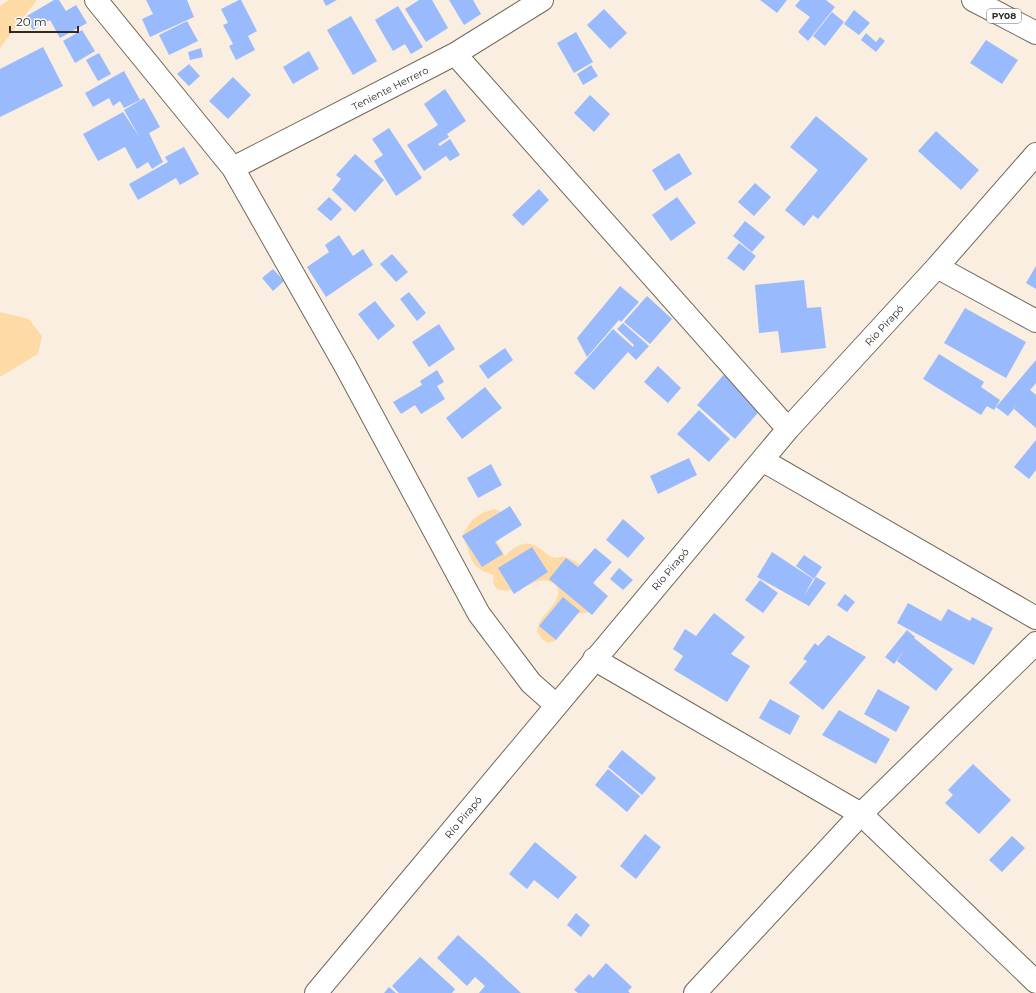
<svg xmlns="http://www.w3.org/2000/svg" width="1036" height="993" font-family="Montserrat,sans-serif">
  <rect width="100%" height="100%" fill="#f9eee0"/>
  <path fill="#fedba6" d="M9,0h28l-37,48v-42z
    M0,312l29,7 13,17 -4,18 -38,23z
    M494,509l12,5 -1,15 -8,13 8,14c10,-10 21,-18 34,-8 5,3 8,7 13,9 5,2 7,-1 12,0 17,3 29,21 35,36l-8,19 -14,2 -22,27 -7,2 -6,-4 -5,-7c1,-6 2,-10 6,-15 8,-9 27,-28 5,-36 -12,-5 -28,15 -51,8l-4,-6 1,-8c-28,-8 -20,-18 -32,-39 10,-17 12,-21 32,-27z"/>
  <path fill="#99bafc" d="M54,0h5l7,11 10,-6 11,18 -27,15 -10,-18 -17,10 -8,-13z
    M146,0h41l7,17 -44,20 -8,-18 11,-5z
    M239,0h2l16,31 -9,5 7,14 -19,10 -7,-14 4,-2 -10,-19 5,-2 -7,-14z
    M323,0h14l-11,6z
    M419,0h13l16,28 -22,14 -21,-33z
    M449,0h24l8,14 -17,11z
    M760,0h27l-10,13z
    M800,0h26l9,7 -27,34 -10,-9 12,-15 -15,-11z
    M398,6l25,41 -12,7 -6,-10 -12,7 -18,-31z
    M604,9l23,24 -17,16 -23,-24z
    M854,10l16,13 -11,12 -15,-11z
    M832,12l12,10 -19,24 -12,-10z
    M351,16l26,45 -24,14 -26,-45z
    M187,21l11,20 -29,14 -10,-20z
    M82,30l13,21 -20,12 -12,-22z
    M576,32l17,30 -19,11 -17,-30z
    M866,33l10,9 4,-5 5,4 -9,11 -15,-12z
    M986,40l32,20 -16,24 -32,-21z
    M43,47l20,39 -63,31v-48z
    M201,48l2,9 -13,3 -2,-8z
    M309,51l10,18 -26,15 -10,-17z
    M99,53l12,21 -13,7 -12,-21z
    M189,64l11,12 -11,10 -12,-12z
    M591,65l7,11 -15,9 -6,-11z
    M124,71l16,29 -16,8 -4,-7 -7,5 -4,-8 -16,9 -8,-14z
    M233,77l18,18 -23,24 -19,-18z
    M445,89l21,32 -19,13 2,3 -11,7 2,2 10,-7 10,16 -10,6 -4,-5 -22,15 -17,-26 31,-20 -14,-21z
    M590,95l20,19 -16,18 -20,-19z
    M144,98l16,29 -11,6 14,29 -11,7 -4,-7 -11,7 -12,-22 -27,14 -15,-27 40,-22 17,26 -16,-28z
    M816,116l52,43 -50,60 -5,-4 -9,11 -19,-16 33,-40 -28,-23z
    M389,128l33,50 -26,18 -22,-35 9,-6 -11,-16z
    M936,131l43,39 -18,20 -43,-39z
    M184,147l15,27 -19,11 -4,-7 -38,22 -9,-16 39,-22 -3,-5z
    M679,153l13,21 -27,17 -13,-21z
    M355,154l29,26 -29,32 -23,-22 9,-11 -5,-4z
    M755,183l16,14 -17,19 -16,-14z
    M539,189l10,11 -26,26 -11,-11z
    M329,197l13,12 -11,12 -14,-12z
    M677,197l19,26 -25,18 -19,-26z
    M745,221l20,16 -13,15 -19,-16z
    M339,235l14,21 10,-7 10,16 -47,32 -19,-30 22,-15 -4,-7z
    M739,243l17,13 -12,15 -17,-13z
    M392,254l16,18 -12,10 -16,-18z
    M1036,266v23l-10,-6z
    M273,269l11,12 -11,10 -11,-13z
    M804,280l3,28 14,-1 5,41 -45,5 -3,-22 -19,2 -4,-48z
    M620,286l19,16 -18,20 -2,-2 -32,37 -10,-19z
    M409,292l17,21 -9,8 -17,-22z
    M647,296l25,23 -22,25 -26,-22z
    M375,301l20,25 -17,14 -20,-26z
    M965,308l61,34 -20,36 -62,-35z
    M623,323l26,23 -13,14 -8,-8 -34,38 -20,-17 39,-44 20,18 1,-2 -17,-16z
    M439,324l16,25 -26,18 -17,-25z
    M505,348l8,12 -25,19 -9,-13z
    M939,354l45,28 -3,5 19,13 -6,10 -7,-4 -6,9 -58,-36z
    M1036,360v23l-6,7 6,5v33l-22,-19 8,-10 -14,17 -12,-9z
    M658,366l23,22 -13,15 -24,-21z
    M437,370l7,12 -7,4 8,13 -24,15 -6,-9 -14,9 -8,-12 29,-17 -2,-4z
    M728,370l35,37 -28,32 -38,-34z
    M485,387l17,21 -40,31 -16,-21z
    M699,410l31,29 -21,23 -32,-28z
    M1036,440v30l-7,9 -15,-12z
    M689,458l8,17 -39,19 -8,-18z
    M491,464l11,21 -24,13 -11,-20z
    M510,506l12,19 -27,17 8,12 -21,13 -20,-31z
    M623,519l22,19 -17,20 -22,-18z
    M532,547l16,25 -34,22 -16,-26z
    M595,548l17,14 -19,21 15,13 -16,19 -43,-36 17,-21 12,9z
    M772,552l41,27 -9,17 12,-19 10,6 -17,23 -52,-29z
    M804,555l18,12 -8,12 -18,-13z
    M619,568l14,12 -10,10 -13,-11z
    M760,580l18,13 -15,20 -18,-13z
    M845,594l10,8 -8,10 -10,-7z
    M563,597l17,14 -24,29 -17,-14z
    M908,603l33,18 7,-12 22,12 2,-4 21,11 -19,37 -77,-42z
    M714,613l31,24 -14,17 19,12 -23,36 -53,-32 9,-14 -10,-7 12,-20 11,7z
    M907,630l8,7 -1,1 39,31 -17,22 -39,-30 8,-12 -11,15 -9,-7z
    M828,635l38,22 -43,53 -34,-27 18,-22 -4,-2 12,-16 3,3z
    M878,689l32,18 -14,25 -32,-18z
    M770,699l30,17 -10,19 -31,-17z
    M839,710l51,29 -14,25 -54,-29z
    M622,750l34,28 -14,17 -34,-28z
    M973,764l38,36 -32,34 -34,-31 8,-8 -5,-5z
    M608,769l32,27 -13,16 -32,-27z
    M645,834l16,13 -25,32 -16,-13z
    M1012,836l13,12 -23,24 -13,-12z
    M535,842l42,35 -19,22 -24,-19 -7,9 -18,-15z
    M576,913l14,12 -9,12 -14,-12z
    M458,935l30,27 33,31h-42l6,-7 -10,-9 -8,9 -30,-28z
    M420,957l35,32 -3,4h-53l-7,-7z
    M606,963l26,24 -4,4 2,2h-52l-4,-3 15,-16 4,4z
    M389,987l7,6h-12z"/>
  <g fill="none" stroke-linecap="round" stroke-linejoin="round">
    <g stroke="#71685b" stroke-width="24">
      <path id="minor" d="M96,0l137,168 113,199 133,247 52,69 25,22
        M455,54l333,375
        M233,168l222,-114 87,-54
        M937,267l99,54
        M762,460l274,158
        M594,659l267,155 175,168
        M316,993l472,-564 149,-162 99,-113
        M695,993l166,-179 175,-171"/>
    </g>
    <g stroke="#71685b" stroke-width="24">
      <path id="trunk" d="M973,0l63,33"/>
    </g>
    <use href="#minor" stroke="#fff" stroke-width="22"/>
    <use href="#trunk" stroke="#fff" stroke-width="22"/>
  </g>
  <g text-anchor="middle" stroke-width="4" stroke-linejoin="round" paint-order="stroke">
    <rect fill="#fff" stroke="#6d6a66" stroke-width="1" x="987" y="9" width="34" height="14" rx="3"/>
    <g font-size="9" font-weight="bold" fill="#2e2a25">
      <text x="1004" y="19">PY08</text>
    </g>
    <g font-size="10" fill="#2e2a25" stroke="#fff">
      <text transform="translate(390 88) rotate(-27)" y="4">Teniente Herrero</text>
      <text transform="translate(884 325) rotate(-47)" y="4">Río Pirapó</text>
      <text transform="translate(670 569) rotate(-50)" y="4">Río Pirapó</text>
      <text transform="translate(463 817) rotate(-50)" y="4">Río Pirapó</text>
    </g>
  </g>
  <path d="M10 26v6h68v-6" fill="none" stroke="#2e2a25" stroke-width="2"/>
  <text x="16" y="26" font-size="12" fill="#2e2a25" stroke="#ffffff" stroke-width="3" paint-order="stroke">20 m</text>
</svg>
